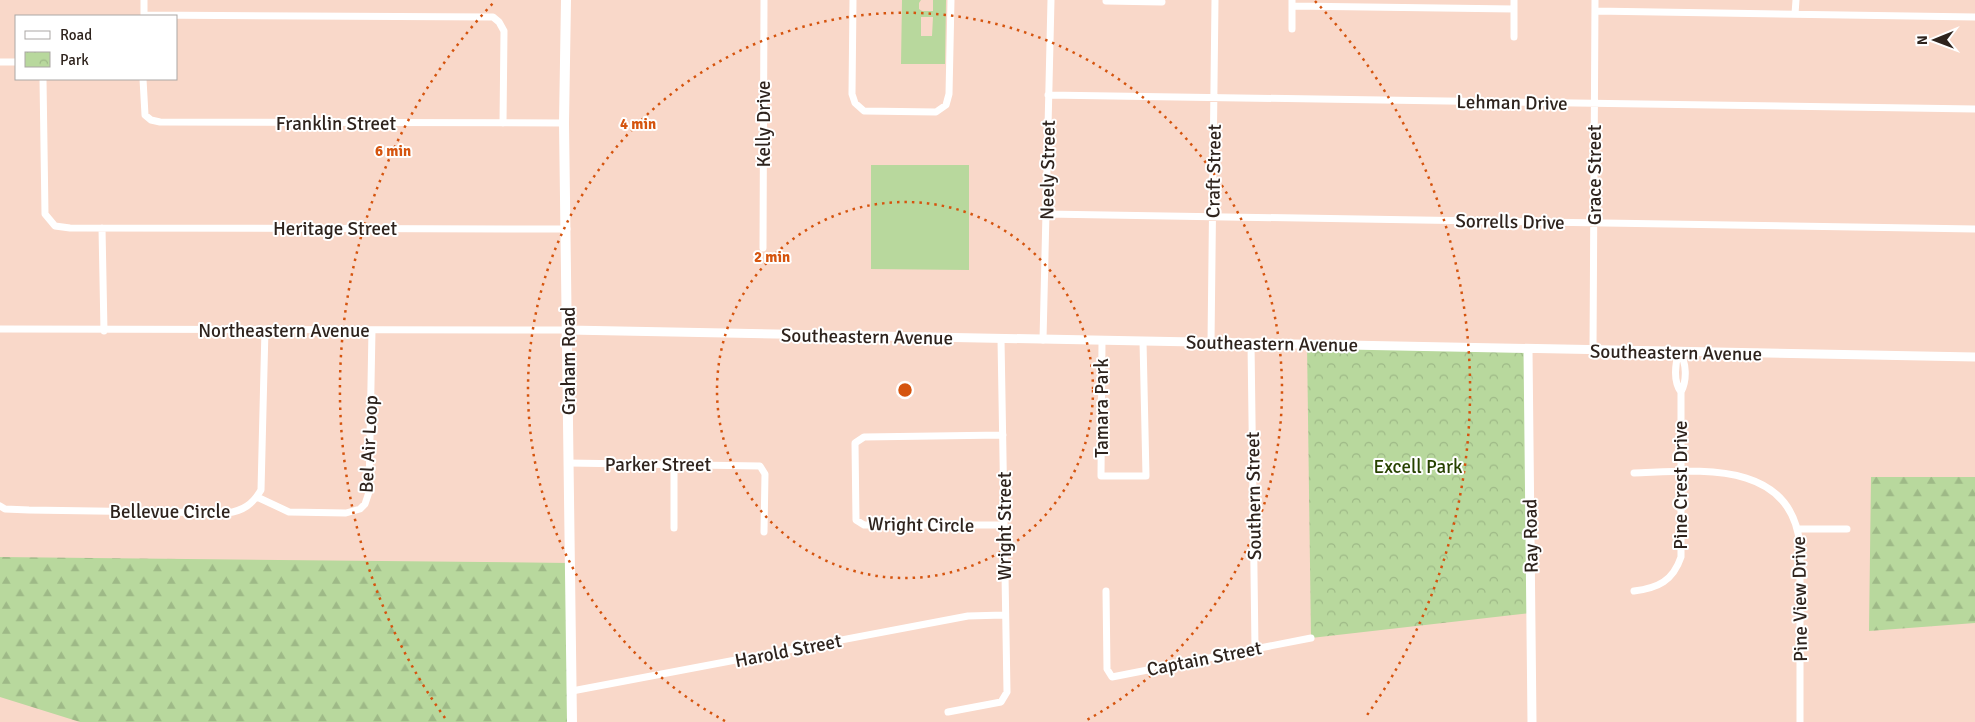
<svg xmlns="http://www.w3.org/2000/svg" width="1975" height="722" font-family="Signika,sans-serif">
  <defs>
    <pattern id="forest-firs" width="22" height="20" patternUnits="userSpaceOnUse" patternTransform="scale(1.25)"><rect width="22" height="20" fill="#b8d89d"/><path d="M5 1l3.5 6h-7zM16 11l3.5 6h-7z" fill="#9eb987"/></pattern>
    <pattern id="park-crowns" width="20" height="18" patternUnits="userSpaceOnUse" patternTransform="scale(1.25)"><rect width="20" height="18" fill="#b8d89d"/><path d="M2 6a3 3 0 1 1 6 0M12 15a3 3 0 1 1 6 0" fill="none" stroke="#9eb987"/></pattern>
  </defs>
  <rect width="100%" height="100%" fill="#f9d8c9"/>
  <path fill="#b8d89d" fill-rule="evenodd" d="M902,0h19l-2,3v6l3,2h11v-11h13l-1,64h-44zM921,17h12l-1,19h-11z
    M871,165h98v105l-98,-1z"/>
  <path fill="url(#forest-firs)" d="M1871,477h104v146l-106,8z
    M0,557l570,6 2,159h-492l-80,-25z"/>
  <path fill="url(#park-crowns)" d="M1307,344l221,6 3,263 -220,25z"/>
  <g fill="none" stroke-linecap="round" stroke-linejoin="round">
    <path stroke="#fff" stroke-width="7" d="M144,0v16
      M853,0l-1,94 3,9 9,8 72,1 10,-7 3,-11 2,-94
      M1106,1l56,1
      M1292,6l222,3
      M1595,11l380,6
      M1795,14l1,-14
      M144,15l349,2 6,5 5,9 -1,92
      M1292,29v-29
      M1514,37v-37
      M0,62h16
      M43,79l2,135 10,12 15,2 497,1
      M143,79l2,36 6,5 9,2 404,1
      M1048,95l927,14
      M1046,214l929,15
      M102,228l2,103
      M763,248l1,-248
      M0,329l568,1
      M1043,340l8,-340
      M1102,340l-1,136h45l-3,-135
      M1211,342l4,-342
      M1251,343l4,305
      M1593,351l2,-351
      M1679,352c8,10 8,29 2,40
      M1003,435l-139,2 -9,6 1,77 8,5h140
      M568,463l192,3 5,8 -1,58
      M1634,473c63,-2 158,-15 166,73v176
      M257,497l32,15 57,1 14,-4 5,-5 4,-12 3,-162
      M0,506l5,3 24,1 198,3c16,-2 26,-9 34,-23l4,-161
      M674,528v-64
      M1799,529h48
      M1106,591l1,78 5,8 199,-39
      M1634,591c24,-3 39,-10 47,-34v-165c-8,-11 -6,-28 -2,-40
      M572,691l396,-75 36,-1
      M948,712l53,-10 6,-10 -6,-353"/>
    <path stroke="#fff" stroke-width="9" d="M568,330l1407,27
      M1528,350l4,372"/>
    <path stroke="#fff" stroke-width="10" d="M566,0l-2,123 8,599"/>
  </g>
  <g fill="none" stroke="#d5540e" stroke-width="2.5" stroke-dasharray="2.5 5">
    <circle cx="905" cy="390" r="188"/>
    <path d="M725 721A377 377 0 1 1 1085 721"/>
    <path d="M445 718A565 565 0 0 1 495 1M1315 1A565 565 0 0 1 1365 718"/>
  </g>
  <g text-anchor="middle" stroke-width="4" stroke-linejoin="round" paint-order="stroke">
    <g font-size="19" fill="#2e231d" stroke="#fff">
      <text transform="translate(1512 102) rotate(1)" y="7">Lehman Drive</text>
      <text x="336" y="130">Franklin Street</text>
      <text transform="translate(763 124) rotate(-90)" y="7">Kelly Drive</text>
      <text transform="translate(1047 170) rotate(-89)" y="7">Neely Street</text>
      <text transform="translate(1213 171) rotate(-89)" y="7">Craft Street</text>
      <text transform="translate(1594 175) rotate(-90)" y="7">Grace Street</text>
      <text transform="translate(1510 221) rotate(1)" y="7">Sorrells Drive</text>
      <text x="335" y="235">Heritage Street</text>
      <text x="284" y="337">Northeastern Avenue</text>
      <text transform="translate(867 336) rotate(1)" y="7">Southeastern Avenue</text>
      <text transform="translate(1272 343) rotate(1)" y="7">Southeastern Avenue</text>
      <text transform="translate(1676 352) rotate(1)" y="7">Southeastern Avenue</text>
      <text transform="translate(568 361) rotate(-90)" y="7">Graham Road</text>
      <text transform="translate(1101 408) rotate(-90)" y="7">Tamara Park</text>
      <text transform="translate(368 444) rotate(-87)" y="7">Bel Air Loop</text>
      <text x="658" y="471">Parker Street</text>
      <text transform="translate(1680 485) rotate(-90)" y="7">Pine Crest Drive</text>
      <text transform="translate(1253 496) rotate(-91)" y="7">Southern Street</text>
      <text x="170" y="518">Bellevue Circle</text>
      <text transform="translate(921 524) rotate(1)" y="7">Wright Circle</text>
      <text transform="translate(1004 526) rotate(-90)" y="7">Wright Street</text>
      <text transform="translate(1530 536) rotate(-91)" y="7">Ray Road</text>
      <text transform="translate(1799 599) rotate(-91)" y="7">Pine View Drive</text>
      <text transform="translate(788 650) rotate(-11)" y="7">Harold Street</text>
      <text transform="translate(1204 658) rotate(-11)" y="7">Captain Street</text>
    </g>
    <g font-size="19" fill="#274200" stroke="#fff">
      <text x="1418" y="473">Excell Park</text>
    </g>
  </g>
  <circle cx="905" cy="390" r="8" fill="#d5540e" stroke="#fff" stroke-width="2.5"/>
  <g font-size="15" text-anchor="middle" font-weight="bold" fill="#d5540e" stroke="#fff" stroke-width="4" stroke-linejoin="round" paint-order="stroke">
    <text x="638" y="129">4 min</text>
    <text x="393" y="156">6 min</text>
    <text x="772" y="262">2 min</text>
  </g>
  <rect x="15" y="15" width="162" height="65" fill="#ffffff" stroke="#aba7a5"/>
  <rect x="25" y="31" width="25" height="8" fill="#ffffff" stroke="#aba7a5"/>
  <text x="60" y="40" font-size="15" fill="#2e231d">Road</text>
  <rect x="25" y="52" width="25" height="15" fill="url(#park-crowns)" stroke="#aba7a5"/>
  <text x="60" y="65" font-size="15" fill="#2e231d">Park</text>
  <g transform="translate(1935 40) rotate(269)" stroke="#ffffff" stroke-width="4" paint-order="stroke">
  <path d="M0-4L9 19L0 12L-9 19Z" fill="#2e231d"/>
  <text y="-8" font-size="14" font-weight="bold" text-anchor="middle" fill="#2e231d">N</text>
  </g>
</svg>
